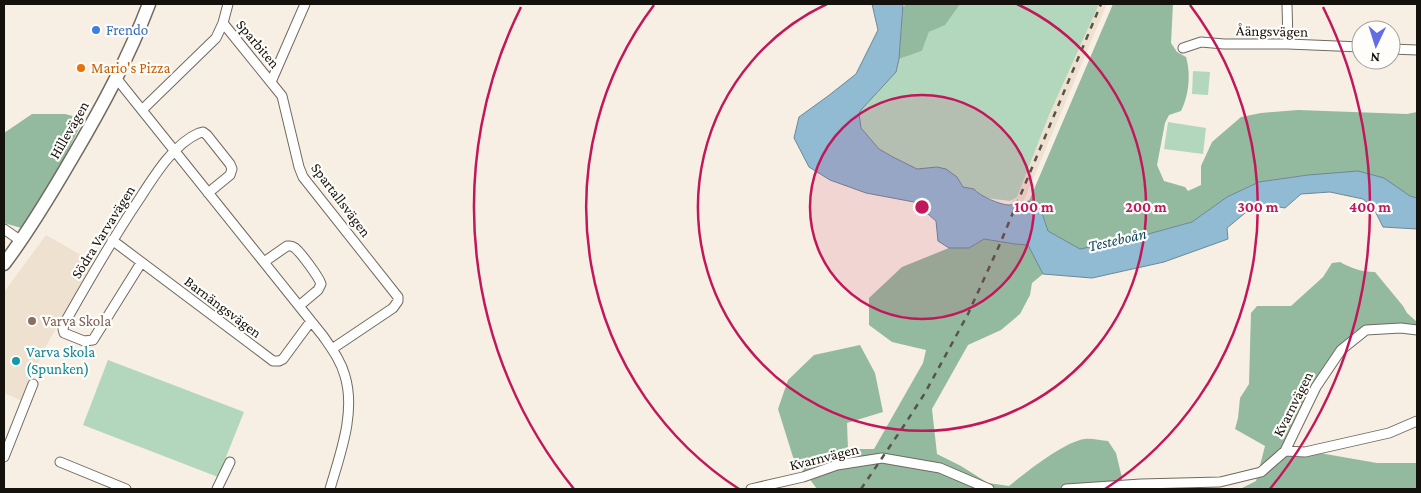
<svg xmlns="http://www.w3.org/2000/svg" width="1421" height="493" font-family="'Crimson Pro',serif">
  <rect width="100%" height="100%" fill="#f7efe3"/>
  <path fill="#eee1cf" d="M1095,4h12l-103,244 -150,241 140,-245z
    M46,235l47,27 -49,88 -22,51 -18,-8v-101z"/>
  <path fill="#b3d7bd" d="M960,4h139l-50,111 -32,82 -7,4c-12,-2 -29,-1 -36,-12l-11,-2 -6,-10 -20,-10 -20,2 -6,-2 -32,-18 -18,-21 -2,-14 2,-4 35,-38 3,-13 23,-8 7,-19 6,-3z
    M1193,71l17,1 -2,23 -16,-1z
    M1168,122l38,6 -3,26 -39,-5z
    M108,360l136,52 -26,65 -135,-52z"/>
  <path fill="#93ba9e" d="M906,4h54l-15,21 -16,7 -7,19 -23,8 4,-52z
    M1113,4h60l-2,39 6,9 9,5c5,17 3,38 -5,54l-12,4 -4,8 -8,42 7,16 21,6 3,4 13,-6v-19l11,-24 29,-25 20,-4 37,-3 109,4 10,-2v86l-7,-2 -10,-6 -92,-15 -49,7 -32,15 -35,25 -51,14 -61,13 -32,-18 -7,-21 -12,-9z
    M32,114h33l19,5 -30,58 -33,51 -17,-5v-90z
    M984,239l31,5 14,1 14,29 -11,9 -2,12 -10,19 -19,16 -33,15 -36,64 5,45 24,12 27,17 21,3c16,-13 56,-45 76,-47 7,-1 16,2 23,2l8,12 6,25 -1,11h-304l-24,-32 -15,-48 10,-29 26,-25 46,-10 15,28 8,39 -36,11 1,26h26l49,-86 3,-13 -34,-8 -23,-17v-27l33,-31 47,-19h20z
    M1340,262c11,6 21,10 35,10l28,34 4,7 10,9v5h-41l-20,4 -20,18 -19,34 -32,64 92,16h40v26h-177l16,-8 9,-35 -30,-17 3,-11 2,-20 9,-14 2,-71 6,-7h34l32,-29 9,-14z"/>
  <path fill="#91bad3" stroke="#6c8898" d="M872,4h31l-4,55 -3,13 -35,38 -2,4 2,14 18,21 14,8 24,12 20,-2 9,2 11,8 6,10 11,2c5,7 27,16 35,16 7,0 14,-3 20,-4l12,9 7,21 32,18 61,-13 51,-14 35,-25 32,-15 49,-7 50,-4 26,7 26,18 7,2v31l-34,-2 -9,-18 -11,-10 -33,-7 -29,2 -16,14 -28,-5 -30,25 1,11 -64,23 -72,16 -49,-4 -15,-29 -13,-1 -31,-5 -15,9h-20l-11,-7 -2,-20 -22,-19 -48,-9 -36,-13 -21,-13 -15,-29 5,-21 29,-21 28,-22 22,-44z"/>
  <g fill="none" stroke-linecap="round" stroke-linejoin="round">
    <g stroke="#716a60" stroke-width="11">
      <path id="street" d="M1287,4l1,40
        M223,23l59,73 17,71 4,10 95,120v4l-5,7 -61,41
        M1183,48l18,-6 23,2h64l73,3
        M1391,49l26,1
        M117,79l206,257c9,13 18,25 22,40 11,37 -5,78 -15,113
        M271,82l34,-78
        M142,110l74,-72 7,-15 5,-19
        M4,229l17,12
        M112,240l161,121h6l4,-2 28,-38
        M264,262l23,-16c4,0 4,-1 8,2 6,5 24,29 26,36l-3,6 -19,16
        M141,263l-48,77 -9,1 -20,-8 -1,-4 1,-5c24,-42 47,-83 74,-123 15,-23 35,-57 61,-68l4,-1 4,3 23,29 2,5 -2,6 -22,18
        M1285,451l20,1 84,-19 28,-12
        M4,457l29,-73
        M60,462l66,27
        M217,489l13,-27
        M751,489l52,-12 34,-12 45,-7 58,10 49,21
        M1066,489l75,-5 79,-2 41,-10 24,-21 31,-64 25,-37 25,-20 35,-2 16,2"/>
    </g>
    <g stroke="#716a60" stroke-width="15">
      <path id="secondary" d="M4,264c25,-33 47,-70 68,-106 30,-51 56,-99 77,-154"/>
    </g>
    <use href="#street" stroke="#fff" stroke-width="9"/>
    <use href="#secondary" stroke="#fff" stroke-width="12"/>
    <path stroke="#58544d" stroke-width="2.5" stroke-dasharray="6 6" stroke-linecap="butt" d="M861,489l42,-62 22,-34 43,-79 31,-68 102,-242"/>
  </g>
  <circle cx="922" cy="207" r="112" fill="#c2185b" fill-opacity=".12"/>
  <g fill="none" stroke="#c2185b" stroke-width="2.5">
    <circle cx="922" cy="207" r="112"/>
    <path d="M1017 4A224 224 0 1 1 827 4"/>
    <path d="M739 489A336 336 0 0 1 654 5M1190 5A336 336 0 0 1 1105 489"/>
    <path d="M574 489A448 448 0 0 1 521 7M1323 7A448 448 0 0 1 1270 489"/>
  </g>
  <circle fill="#3f7fe0" stroke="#fefdfa" stroke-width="2" cx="96" cy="30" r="5"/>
  <circle fill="#e8710a" stroke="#fefdfa" stroke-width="2" cx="81" cy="68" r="5"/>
  <circle fill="#8d6e63" stroke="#fefdfa" stroke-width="2" cx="32" cy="321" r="5"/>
  <circle fill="#0f9aa8" stroke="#fefdfa" stroke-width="2" cx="16" cy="361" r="5"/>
  <g text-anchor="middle" stroke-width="4.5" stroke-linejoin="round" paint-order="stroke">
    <g font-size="15" fill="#366cbe" stroke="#fefdfa" text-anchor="start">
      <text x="106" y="35">Frendo</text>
    </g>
    <g font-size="15" fill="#15120e" stroke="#fefdfa">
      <text transform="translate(1272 31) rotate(1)" y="5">Åängsvägen</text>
      <text transform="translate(258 44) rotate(50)" y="5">Sparbiten</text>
      <text transform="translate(69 130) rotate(-60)" y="5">Hillevägen</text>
      <text transform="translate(341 200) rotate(53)" y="5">Spartallsvägen</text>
      <text transform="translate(103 232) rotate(-58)" y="5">Södra Varvavägen</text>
      <text transform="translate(223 307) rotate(37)" y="5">Barnängsvägen</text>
      <text transform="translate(1293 404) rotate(-63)" y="5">Kvarnvägen</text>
      <text transform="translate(824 457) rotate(-14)" y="5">Kvarnvägen</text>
    </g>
    <g font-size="15" fill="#c56008" stroke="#fefdfa" text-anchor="start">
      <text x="91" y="73">Mario's Pizza</text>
    </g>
    <g font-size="15" fill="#785e54" stroke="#fefdfa" text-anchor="start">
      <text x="42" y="326">Varva Skola</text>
    </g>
    <g font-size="15" fill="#0d838f" stroke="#fefdfa" text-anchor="start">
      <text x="26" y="357">Varva Skola<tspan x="26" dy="17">(Spunken)</tspan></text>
    </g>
    <g font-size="16" font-style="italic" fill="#144762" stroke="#fefdfa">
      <text transform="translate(1117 239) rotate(-13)" y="6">Testeboån</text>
    </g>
  </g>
  <circle cx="922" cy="207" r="8" fill="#c2185b" stroke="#fefdfa" stroke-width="2.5"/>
  <g font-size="15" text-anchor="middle" font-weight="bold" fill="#c2185b" stroke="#fefdfa" stroke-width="4.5" stroke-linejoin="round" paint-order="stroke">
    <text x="1034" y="212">100 m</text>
    <text x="1146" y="212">200 m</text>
    <text x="1258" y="212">300 m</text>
    <text x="1370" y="212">400 m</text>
  </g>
  <rect width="1421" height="493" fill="none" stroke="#15120e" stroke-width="10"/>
  <g transform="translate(1376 45) rotate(184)"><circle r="24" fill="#fefdfa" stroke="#a19f9c"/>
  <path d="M0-4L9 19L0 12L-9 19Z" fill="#626ce4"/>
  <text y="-8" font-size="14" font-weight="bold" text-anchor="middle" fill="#15120e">N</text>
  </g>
</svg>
